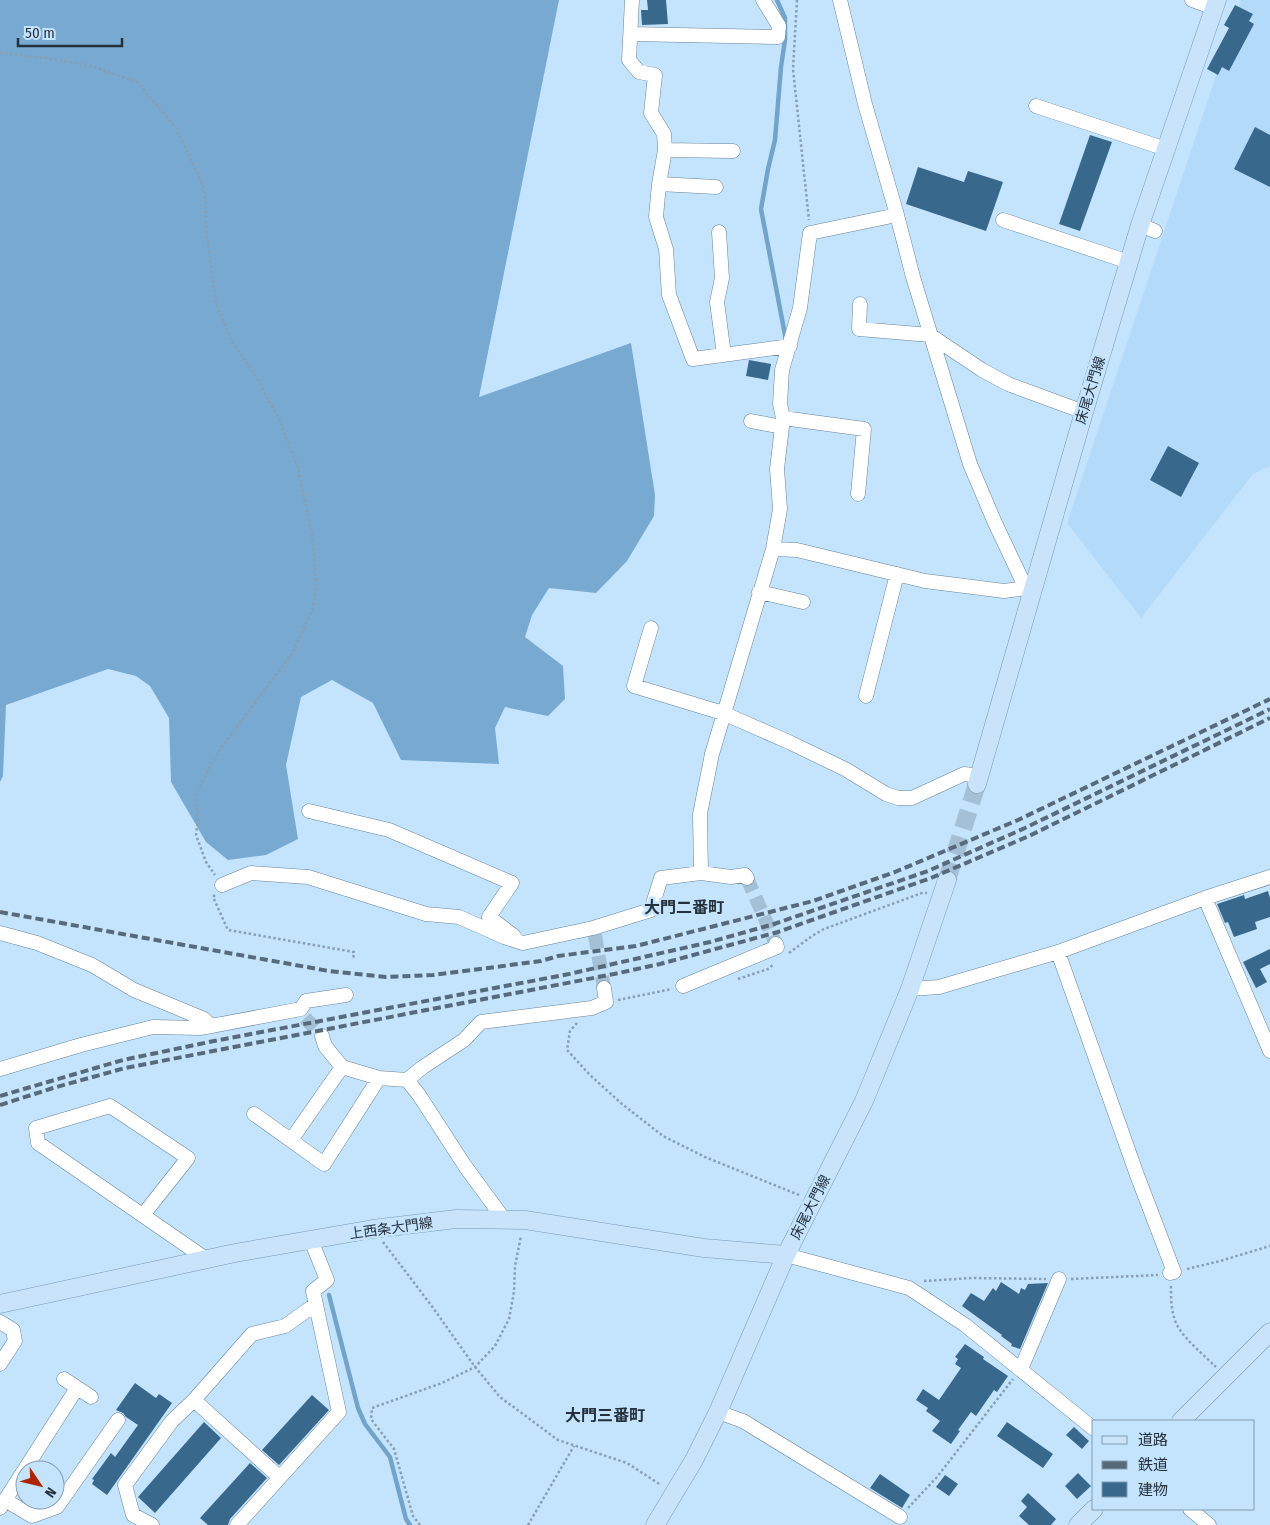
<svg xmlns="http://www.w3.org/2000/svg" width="1270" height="1525" font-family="'Fira Sans Condensed','Noto Sans JP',sans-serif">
  <rect width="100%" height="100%" fill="#c4e4fe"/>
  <path fill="#b4dafa" d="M1241,0h29v466l-17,8 -112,144 -74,-95z"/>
  <path fill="#78a9d1" d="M0,0h559l-80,397 152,-54 24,152 -1,21 -27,45 -31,32 -47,-5 -17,27 -7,22 38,29 2,33 -17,17 -43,-9 -10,21 4,36 -98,-4 -28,-57 -41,-23 -31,17 -15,68 12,74 -32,16 -38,5 -22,-18 -35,-60 -2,-64 -19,-32 -14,-10 -28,-7 -102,36 -3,71 -3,6z"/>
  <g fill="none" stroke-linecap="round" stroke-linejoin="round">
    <path stroke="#72a4cb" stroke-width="4.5" d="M777,0l8,18v22l-4,27 -6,73 -7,29 -7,40 25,131
      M329,1295l29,113 7,16 25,33 16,62 4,6"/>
  </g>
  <path fill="#38688c" d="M647,0h19l2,24 -26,1 -1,-15h7z
    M1235,5l18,9 -4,7 5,3 -25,47 -7,-4 -4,8 -11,-6 22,-41 -5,-3z
    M1255,127l15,8v52l-36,-18z
    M1090,135l22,7 -32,89 -21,-7z
    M918,167l46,15 4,-11 35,11 -17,49 -80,-27z
    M749,360l22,4 -3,16 -22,-4z
    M1168,446l31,17 -18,34 -31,-17z
    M1268,891l2,7v19l-15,5 2,7 -23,8 -6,-15 -3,1 -8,-19 27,-9 1,4z
    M1270,949v15l-10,5 7,13 -11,6 -13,-26z
    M1001,1282l18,12 2,-6 4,2 3,-6 20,-1 -28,66 -9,-3 1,-2 -11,-8 1,-1 -40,-29 9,-13 13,8 9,-13 3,3z
    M965,1344l19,13 -1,2 25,17 -11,16 -3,-2 -18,26 -5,-4 -13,18 2,1 -9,13 -19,-13 8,-10 -14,-10 2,-3 -12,-8 7,-11 16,11 22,-32 -6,-4 3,-5 -3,-2z
    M135,1383l21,15 3,-4 13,9 -65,92 -15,-11 2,-4 -2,-1 19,-26 4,4 23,-32 -12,-8 -3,-4 -7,-3z
    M312,1395l17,15 -50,55 -17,-15z
    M204,1422l17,16 -66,75 -17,-16z
    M1007,1422l46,32 -10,14 -46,-32z
    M1074,1427l15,14 -7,8 -16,-14z
    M250,1463l17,15 -37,41 -2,6h-20l-8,-7z
    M1078,1473l13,13 -14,13 -12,-13z
    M880,1474l30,21 -8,13 -32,-20z
    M945,1475l13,9 -9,12 -13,-9z
    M1028,1493l28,26 -5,6h-22l-10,-9 8,-9 -6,-6z"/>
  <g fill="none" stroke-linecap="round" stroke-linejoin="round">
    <path stroke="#a4c0d7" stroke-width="14" stroke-dasharray="14 7" stroke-linecap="butt" d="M747,878l29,66
      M595,935l9,53
      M305,1018l17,18"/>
    <path stroke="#a4c0d7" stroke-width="18" stroke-dasharray="18 9" stroke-linecap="butt" d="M947,880l30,-96"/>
    <g stroke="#66839b" stroke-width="15">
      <path id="minor" d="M632,0l-3,60 10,12 16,3 -4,38 13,21 1,16 -6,34 -3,33 10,32 3,46 24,64 97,-13
        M840,0l25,104 32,111 16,62 57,187 25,59 27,57 12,7
        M1192,0l22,8
        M631,34l147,3 1,-11 -16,-26
        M1036,106l130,43
        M665,150l68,1
        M659,184l57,3
        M1003,220l126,42
        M1140,225l15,6
        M719,232l3,46 -5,24 7,53
        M860,304l-1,25 71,6 52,35 26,14 76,28
        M783,418l81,11 -6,65
        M751,421l31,6
        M773,549l24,1 128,31 79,10 30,-4
        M759,592l44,10
        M651,628l-17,58 89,27 68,30 54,26 41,25 12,4h14l52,-24 16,2
        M866,696l31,-122
        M309,811l80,19 123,53 -23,34 25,19
        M701,873l-1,-59 12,-60 61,-205 7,-40 -3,-40 6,-51 -3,-14 2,-34 18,-62 10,-75 87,-18
        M222,885l29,-12 57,4 118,37 33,3 45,20 19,6 70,-15 58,-18 10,-32 40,-5 30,4 14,-2 2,3
        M1205,898l65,153
        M0,933l37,10 55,22 42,25 70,29 7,7
        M1058,952l79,223 37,97 -4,1
        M683,986l94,-39 -1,-3
        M910,989l29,-2 119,-35 147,-54 65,-21
        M322,1036l3,10 17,21 37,11 28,2 16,-13 41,-27 17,-18 111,-14 14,-6 -2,-14
        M0,1069l81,-24 72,-18 47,1 11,-2 90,-17 5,-8 40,-6
        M407,1080l12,15 46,71 38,52
        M254,1114l70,50 55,-86
        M291,1140l51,-73
        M143,1215l45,-57 -78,-52 -74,22 2,15 168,116
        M786,1255l123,33 56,37 129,104
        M0,1322l13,8 2,11 -15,23
        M1021,1369l38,-90
        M64,1379l27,18
        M194,1400l85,77
        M718,1412l25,9 157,96
        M5,1500l27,16 25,-9 61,-87
        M0,1508l77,-120
        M1190,1509l19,16
        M152,1525l-19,-10 -8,-30 47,-64 22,-21 58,-66 33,-8 31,-22
        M237,1525l102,-113 -26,-121 14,-11 -16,-40"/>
    </g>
    <g stroke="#7799b4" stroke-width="19">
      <path id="major" d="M977,784l107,-372 56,-187 77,-225
        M0,1304l235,-51 138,-24 83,-10 69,1 179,28 82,7
        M1181,1421l89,-89
        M655,1525l39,-65 24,-48 68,-157 78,-154 46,-112 37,-109
        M1078,1525l16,-16"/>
    </g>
    <path stroke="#879fb3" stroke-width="2.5" stroke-dasharray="2.5 2.5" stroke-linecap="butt" d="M797,0l-4,69 16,151
      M0,53l46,5 45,8 46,16 39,46 26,55 4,19v26l10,76 17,40 18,24 28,51 18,46 15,69 4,50 -3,24 -21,46 -74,98 -18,33 -5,17 3,17 -2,16 10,27 9,13
      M215,895l-2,2 15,33 126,22 -1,8
      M789,953l23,-17 12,-7 98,-36h5
      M738,979l30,-10 6,-5
      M618,1000l54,-11
      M577,1023l-7,8 -3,19 23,25 32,29 41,32 42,21 94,38
      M383,1242l48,63 44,62 25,30 58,43 69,23 34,22
      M1187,1269l33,-8 50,-15
      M1071,1279l87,-4
      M924,1281l48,-3 74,1
      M1171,1286c0,13 0,27 6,39 8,15 27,30 39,42
      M908,1508l29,-31 76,-98
      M420,1525l-7,-9 -19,-67 -23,-30 1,-11 70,-25 33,-16 20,-21 14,-27 5,-27 1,-26 6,-30
      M528,1525l46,-79"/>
    <use href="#minor" stroke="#fff" stroke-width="14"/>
    <use href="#major" stroke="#c8e3fa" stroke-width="18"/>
    <path stroke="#576a79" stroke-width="4" stroke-dasharray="8 4" stroke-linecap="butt" d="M0,912l329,59 57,6 47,-2 47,-6 61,-8 17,-5 78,-10 177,-45 82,-29 123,-52 252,-121
      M0,1096l123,-36 91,-19 355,-67 141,-32 64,-18 154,-53 97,-43 245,-119
      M0,1105l53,-17 72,-20 489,-94 46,-10 118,-32 153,-54 98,-42 241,-118"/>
  </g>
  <g text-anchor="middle" stroke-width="5" stroke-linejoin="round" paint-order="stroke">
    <g font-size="14" fill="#24303a" stroke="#c4e4fe">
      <text transform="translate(1090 390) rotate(-73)" y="5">床尾大門線</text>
      <text transform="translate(810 1207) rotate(-63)" y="5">床尾大門線</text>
      <text transform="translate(391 1228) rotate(-8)" y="5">上西条大門線</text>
    </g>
    <g font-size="16" font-weight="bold" fill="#24303a" stroke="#c4e4fe">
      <text x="684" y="913">大門二番町</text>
      <text x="605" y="1421">大門三番町</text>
    </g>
  </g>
  <rect x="1092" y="1420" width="162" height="90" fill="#c4e4fe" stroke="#849cb0"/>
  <rect x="1102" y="1436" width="25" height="8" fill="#c8e3fa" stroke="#849cb0"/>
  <text x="1138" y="1445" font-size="15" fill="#24303a">道路</text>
  <rect x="1102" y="1461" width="25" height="8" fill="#576a79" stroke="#849cb0"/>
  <text x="1138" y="1470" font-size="15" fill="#24303a">鉄道</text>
  <rect x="1102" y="1482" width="25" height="15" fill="#38688c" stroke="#849cb0"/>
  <text x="1138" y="1495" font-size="15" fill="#24303a">建物</text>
  <g transform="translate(40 1485) rotate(125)"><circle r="24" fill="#c4e4fe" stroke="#849cb0"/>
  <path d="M0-4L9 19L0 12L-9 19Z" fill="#af2300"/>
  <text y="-8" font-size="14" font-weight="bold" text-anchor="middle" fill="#24303a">N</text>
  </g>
  <path d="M18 38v8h104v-8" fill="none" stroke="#24303a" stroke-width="2.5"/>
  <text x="25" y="38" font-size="15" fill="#24303a" stroke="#c4e4fe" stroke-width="4" paint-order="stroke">50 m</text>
</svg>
